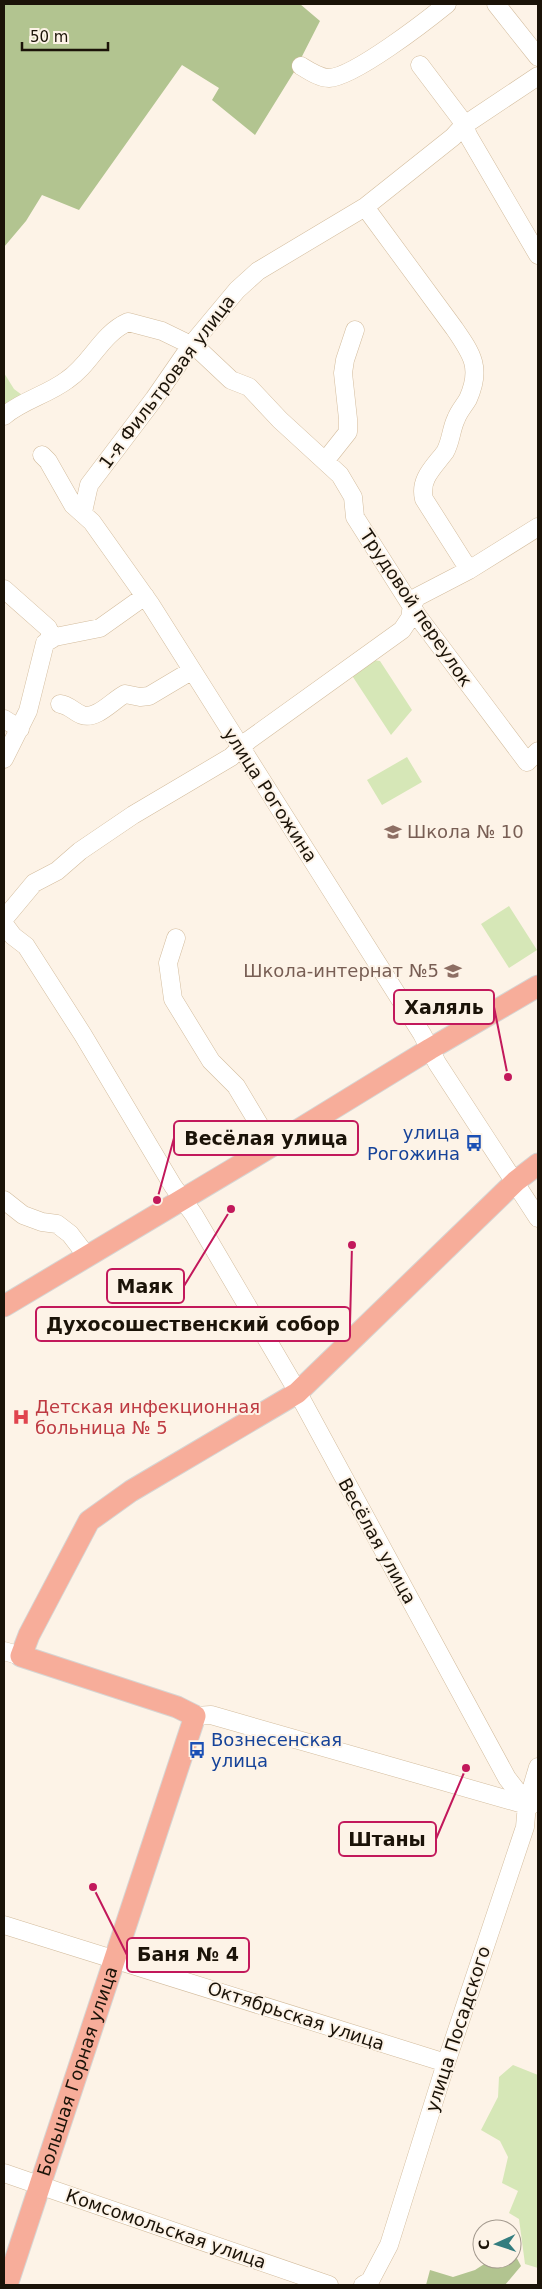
<svg xmlns="http://www.w3.org/2000/svg" width="542" height="2289" font-family="'DejaVu Sans',sans-serif">
  <rect width="100%" height="100%" fill="#fdf3e7"/>
  <path fill="#d6e7b7" d="M4,373l10,16 8,6 -18,14z
    M373,660l7,1 32,49 -21,25 -40,-61z
    M407,757l15,25 -40,23 -15,-25z
    M509,906l28,44 -28,18 -28,-44z
    M513,2065l25,10v193l-13,-4 -6,-45 -10,-6 9,-22 -16,-8 6,-26 -8,-16 -19,-11 17,-33 1,-20z"/>
  <path fill="#b2c490" d="M4,4h296l20,17 -26,51 -39,63 -43,-35 7,-12 -37,-23 -103,145 -37,-15 -16,26 -22,26z
    M512,2249l9,17 -16,19h-79l4,-15 23,7 22,-7 17,-11h20z"/>
  <g fill="none" stroke-linecap="round" stroke-linejoin="round">
    <g stroke="#d3bc9d" stroke-width="19">
      <path id="minor" d="M496,4l42,53
        M420,65l40,53 9,19 69,118
        M301,66c8,5 19,12 28,12 25,-1 97,-57 118,-74
        M365,207l89,121c18,26 28,40 14,71 -4,7 -9,12 -12,20 -5,10 -5,23 -11,33 -11,15 -26,27 -21,47l45,71
        M4,416c19,-16 43,-21 63,-36 24,-16 34,-46 61,-58l34,9 35,17 34,32 18,7 31,33 60,55 13,22 2,20 64,101 108,144 11,-11
        M42,455l6,6 25,44 19,17 59,83 271,429 15,29 101,155
        M325,461l23,-29v-13l-5,-46 2,-13 10,-30
        M83,512l6,-27 65,-86 38,-55 45,-54 21,-19 107,-64 88,-70 10,-11 75,-50
        M4,589l44,39 4,10
        M60,704c9,1 14,8 22,11 15,5 31,-15 43,-21l15,3 9,-1 42,-25
        M4,719l16,10
        M4,759l24,-48 17,-68 10,-6 45,-9 45,-32
        M4,919l30,-36 23,-12 23,-20 53,-36 98,-58 18,-17 153,-110 8,-12 2,-13 5,-8 52,-27 69,-43
        M4,924l9,12 13,10 57,89 90,151 21,29 98,167 215,396 20,26
        M176,938l-8,25 5,36 38,62 25,25 36,60
        M4,1200l19,15 19,7 15,2 13,10 16,21
        M4,1651l17,5
        M195,1716l16,-1 319,91
        M4,1925l442,138
        M4,2173l325,112
        M363,2285l7,-4 19,-36 57,-182 79,-236 2,-23 11,-37"/>
    </g>
    <g stroke="#d6d5d3" stroke-width="23">
      <g id="major">
        <path d="M4,1306l268,-160 158,-97 108,-63"/>
        <path id="s1" d="M7,2285l188,-569 -18,-9 -156,-51 8,-21 60,-114 42,-30 166,-98 219,-212 22,-17"/>
      </g>
    </g>
    <use href="#minor" stroke="#fff" stroke-width="18"/>
    <use href="#major" stroke="#f7ad9a" stroke-width="21"/>
  </g>
  <defs>
    <g id="school-bare" transform="scale(1.35)"><path d="M0-5L7-2L0 1L-7-2ZM-4 1L0 2.5L4 1V4Q0 6-4 4Z" fill="#8d6e63" stroke="#fdf3e7" stroke-width="2.5" paint-order="stroke"/></g>
    <g id="bus-bare" transform="scale(1.35)"><path d="M-5-6H5V4H4V6H2V4H-2V6H-4V4H-5ZM-3.5-4V0h7V-4ZM-3.5 1.2v1.5H-2V1.2ZM2 1.2v1.5H3.5V1.2Z" fill="#1a4fb4" stroke="#fdf3e7" stroke-width="2.5" paint-order="stroke"/></g>
    <g id="hospital-bare" transform="scale(1.35)"><path d="M-5-5h3v3.5h4V-5h3V5h-3V1.5h-4V5h-3Z" fill="#e0444e" stroke="#fdf3e7" stroke-width="2.5" paint-order="stroke"/></g>
  </defs>
  <g fill-rule="evenodd">
    <use href="#school-bare" x="393" y="832"/>
    <use href="#school-bare" x="453" y="971"/>
    <use href="#bus-bare" x="474" y="1143"/>
    <use href="#hospital-bare" x="21" y="1417"/>
    <use href="#bus-bare" x="197" y="1750"/>
  </g>
  <g text-anchor="middle" stroke-width="4" stroke-linejoin="round" paint-order="stroke">
    <g font-size="18" fill="#1b1308" stroke="#fdf3e7">
      <text transform="translate(167 382) rotate(-53)" y="6">1-я Фильтровая улица</text>
      <text transform="translate(416 608) rotate(56)" y="6">Трудовой переулок</text>
      <text transform="translate(270 795) rotate(57)" y="6">улица Рогожина</text>
      <text transform="translate(377 1541) rotate(61)" y="6">Весёлая улица</text>
      <text transform="translate(296 2016) rotate(18)" y="6">Октябрьская улица</text>
      <text transform="translate(458 2029) rotate(-72)" y="6">улица Посадского</text>
      <text dy="6" stroke="none"><textPath href="#s1" startOffset="225">Большая Горная улица</textPath></text>
      <text transform="translate(166 2229) rotate(19)" y="6">Комсомольская улица</text>
    </g>
    <g font-size="18" fill="#785e54" stroke="#fdf3e7" text-anchor="start">
      <text x="407" y="838">Школа № 10</text>
      <text x="439" y="977" text-anchor="end">Школа-интернат №5</text>
    </g>
    <g font-size="18" fill="#164399" stroke="#fdf3e7" text-anchor="end">
      <text x="460" y="1139">улица<tspan x="460" dy="21">Рогожина</tspan></text>
      <text x="211" y="1746" text-anchor="start">Вознесенская<tspan x="211" dy="21">улица</tspan></text>
    </g>
    <g font-size="18" fill="#be3a42" stroke="#fdf3e7" text-anchor="start">
      <text x="35" y="1413">Детская инфекционная<tspan x="35" dy="21">больница № 5</tspan></text>
    </g>
  </g>
  <path fill="none" stroke="#c2185b" stroke-width="2" d="M508 1077L494 1007M157 1200L174 1138M231 1209L184 1286M352 1245L350 1324M466 1768L436 1839M93 1887L127 1955"/>
  <g fill="#c2185b" stroke="#fdf3e7" stroke-width="2">
    <circle cx="508" cy="1077" r="5"/>
    <circle cx="157" cy="1200" r="5"/>
    <circle cx="231" cy="1209" r="5"/>
    <circle cx="352" cy="1245" r="5"/>
    <circle cx="466" cy="1768" r="5"/>
    <circle cx="93" cy="1887" r="5"/>
  </g>
  <g fill="#fdf3e7" stroke="#c2185b" stroke-width="2">
    <rect x="394" y="990" width="100" height="34" rx="5"/>
    <rect x="174" y="1121" width="184" height="34" rx="5"/>
    <rect x="107" y="1269" width="77" height="34" rx="5"/>
    <rect x="36" y="1307" width="314" height="34" rx="5"/>
    <rect x="339" y="1822" width="97" height="34" rx="5"/>
    <rect x="127" y="1938" width="122" height="34" rx="5"/>
  </g>
  <g font-size="19" text-anchor="middle" font-weight="bold" fill="#1b1308">
    <text x="444" y="1014">Халяль</text>
    <text x="266" y="1145">Весёлая улица</text>
    <text x="145" y="1293">Маяк</text>
    <text x="193" y="1331">Духосошественский собор</text>
    <text x="387" y="1846">Штаны</text>
    <text x="188" y="1961">Баня № 4</text>
  </g>
  <rect width="542" height="2289" fill="none" stroke="#1b1308" stroke-width="10"/>
  <g transform="translate(497 2244) rotate(267)"><circle r="24" fill="#fdf3e7" stroke="#a3998e"/>
  <path d="M0-4L9 19L0 12L-9 19Z" fill="#347d7f"/>
  <text y="-8" font-size="14" font-weight="bold" text-anchor="middle" fill="#1b1308">С</text>
  </g>
  <path d="M22 42v8h86v-8" fill="none" stroke="#1b1308" stroke-width="2.5"/>
  <text x="30" y="42" font-size="15" fill="#1b1308" stroke="#fdf3e7" stroke-width="4" paint-order="stroke">50 m</text>
</svg>
